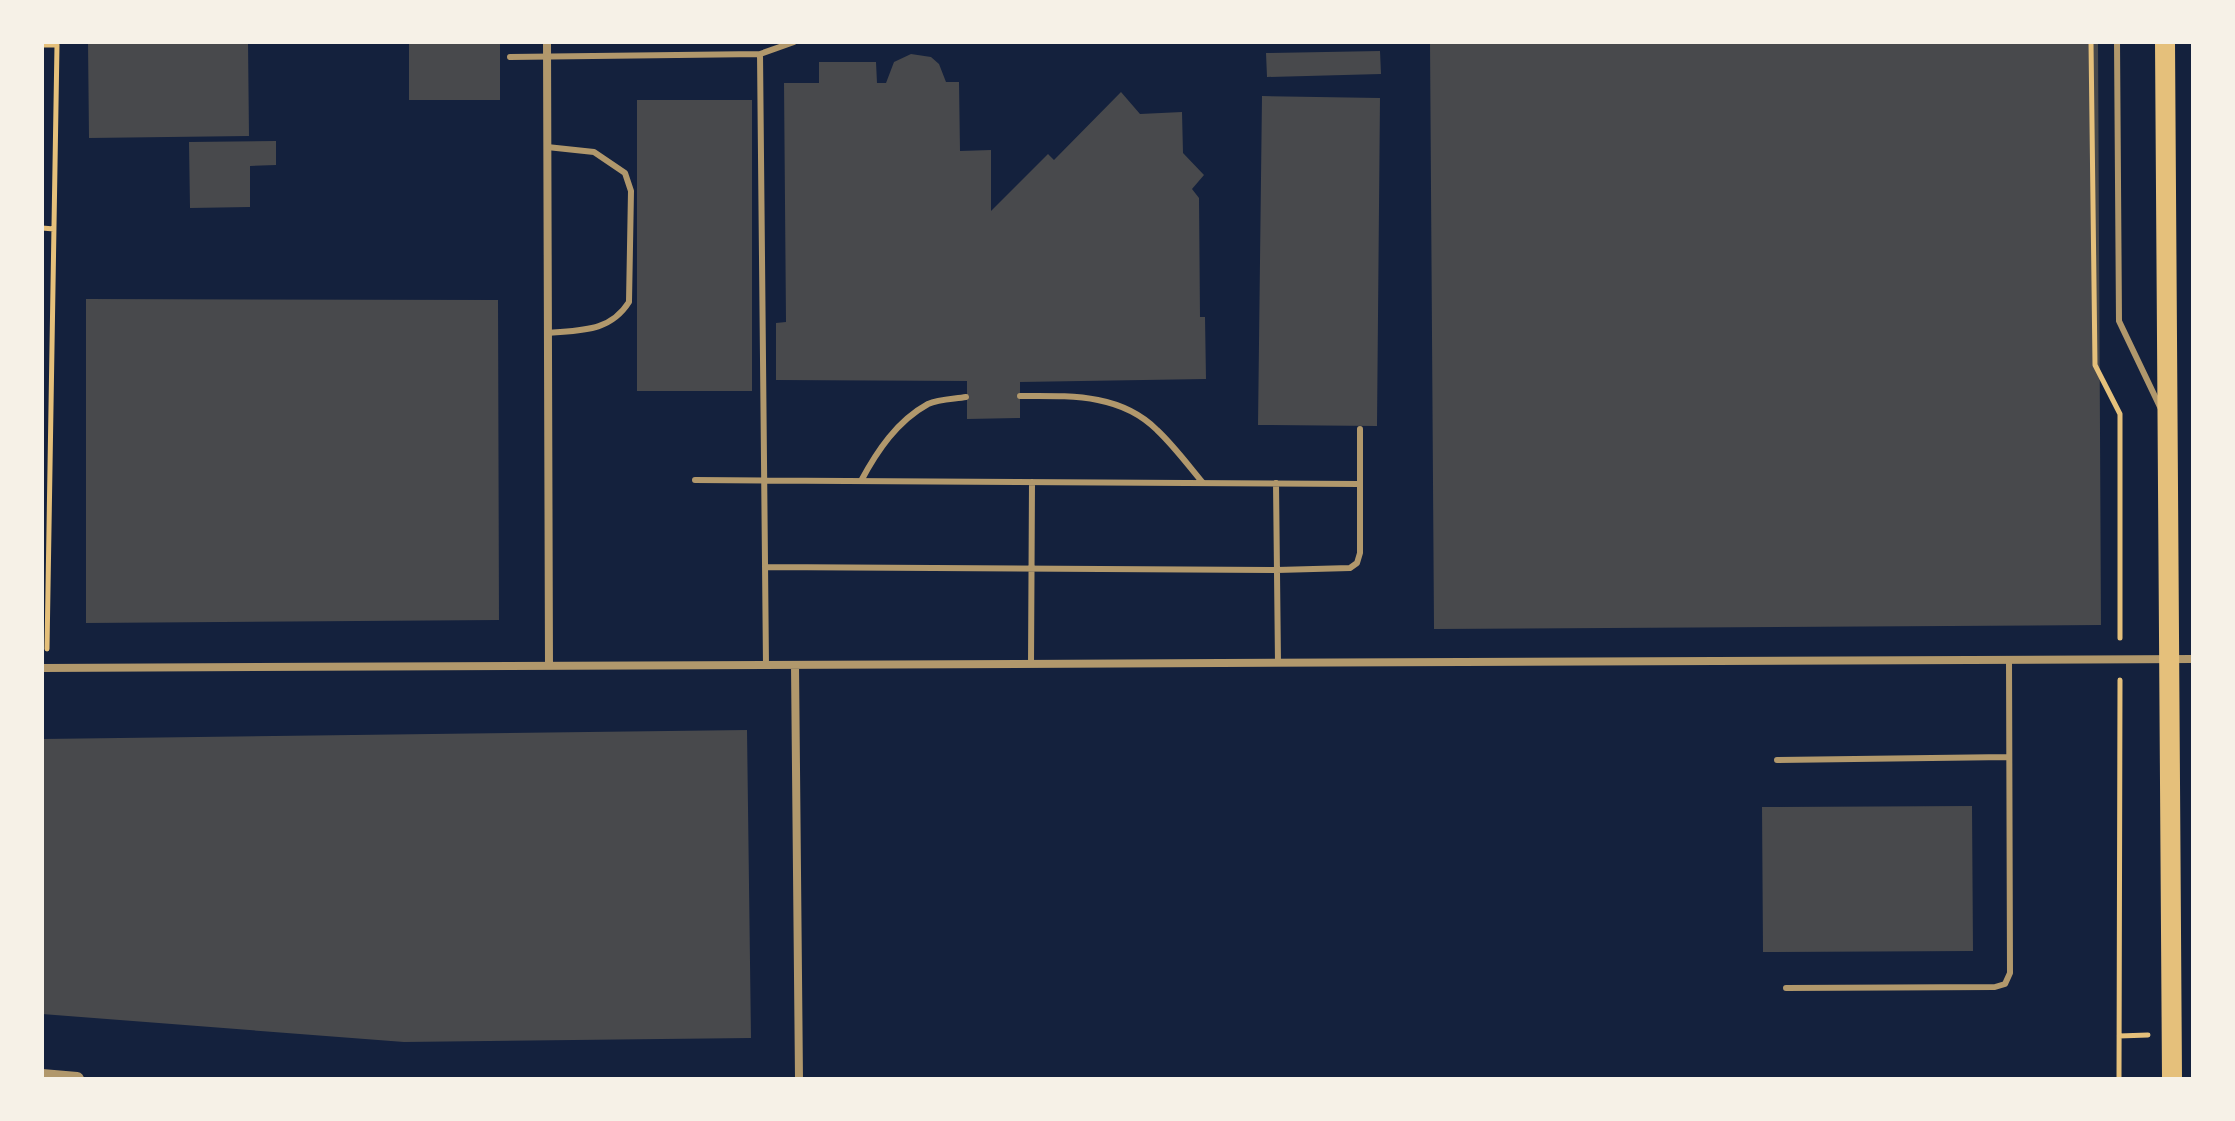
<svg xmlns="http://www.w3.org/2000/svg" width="2235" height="1121" font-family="'Open Sans',sans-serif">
  <rect width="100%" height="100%" fill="#14213d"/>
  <path fill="#48494c" d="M88,42h160l1,94 -160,2z
    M409,42h91v58h-91z
    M1430,42h668l3,583 -667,4z
    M1380,51l1,23 -114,3 -1,-24z
    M911,54l20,3 8,7 7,18h13l1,69 31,-1v61l57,-57 6,6 67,-68 19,22 42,-2 1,41 21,22 -12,14 7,9 1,119h5l1,62 -186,3v36l-53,1v-38l-191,-1v-57l10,-1 -2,-239h35v-21h57l1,21h9l8,-21z
    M1262,96l118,2 -3,328 -119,-1z
    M637,100h115v291h-115z
    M276,141v24l-26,1v41l-60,1 -1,-66z
    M86,299l412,1 1,320 -413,3z
    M747,730l4,308 -347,4 -362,-28v-275z
    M1972,806l1,145 -210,1 -1,-145z"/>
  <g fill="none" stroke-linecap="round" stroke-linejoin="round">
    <path stroke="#e5c07b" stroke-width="5" d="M2091,42l4,323 25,49v224
      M42,45h15l-10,604
      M42,228l12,1
      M2119,1036l29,-1
      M2119,1079l1,-399"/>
    <path stroke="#b1986c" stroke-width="6" d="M2117,42l2,279 42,88
      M760,54l6,611
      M510,57l250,-3 34,-12
      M547,147l47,5 31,21 6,18 -2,111c-19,30 -48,28 -81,31
      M1020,396c49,0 100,-3 137,34 17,16 31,35 46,53
      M695,480l664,4
      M861,481c16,-30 36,-60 67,-77 11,-5 27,-5 38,-7
      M1276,483l2,180
      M765,567l512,3 73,-2 7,-5 3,-10v-124
      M1031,664l1,-182
      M1777,760l231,-3
      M1786,988l209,-1 10,-3 5,-11 -1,-313"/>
    <path stroke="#b1986c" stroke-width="8" d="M547,42l2,624
      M795,665l4,414
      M42,668l2151,-9"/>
    <path stroke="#b1986c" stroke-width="14" d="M42,1076l35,3"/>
    <path stroke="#e5c07b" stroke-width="20" d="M2165,42l7,1037"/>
  </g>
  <rect width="2235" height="1121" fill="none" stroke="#f6f1e7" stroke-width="88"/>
</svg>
